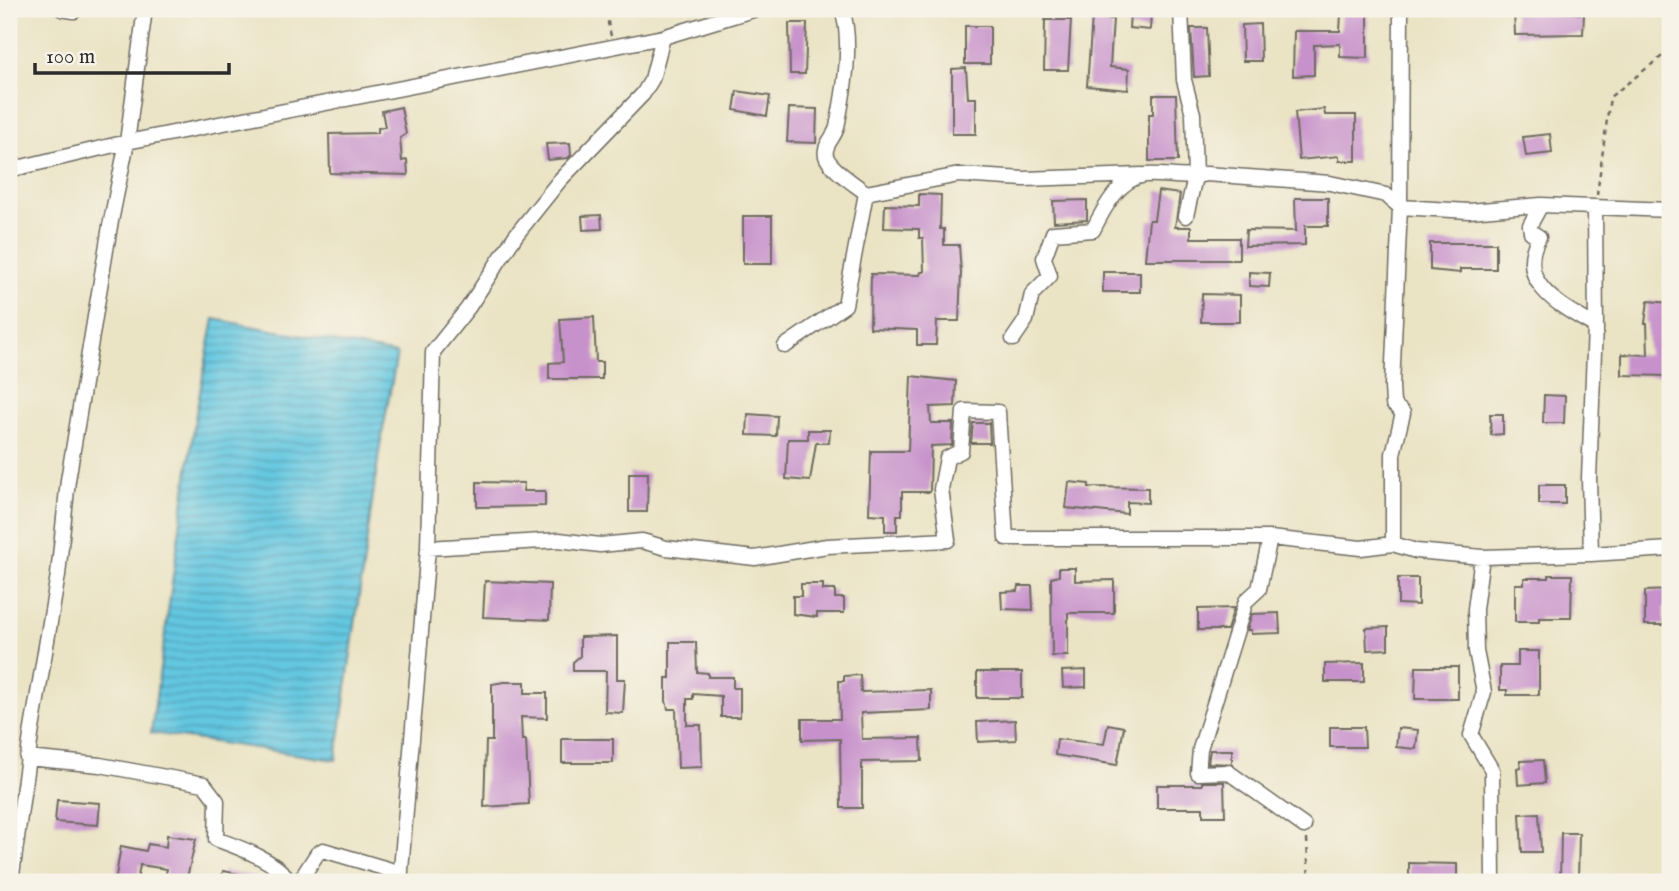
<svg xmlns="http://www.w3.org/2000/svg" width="1679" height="891" font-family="'IM FELL English',serif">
  <defs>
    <pattern id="water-rules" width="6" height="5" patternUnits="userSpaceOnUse" patternTransform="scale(1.75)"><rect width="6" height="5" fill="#63c7e1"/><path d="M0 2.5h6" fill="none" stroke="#52a2b7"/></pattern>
  </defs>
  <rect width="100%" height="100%" fill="#f7f3e8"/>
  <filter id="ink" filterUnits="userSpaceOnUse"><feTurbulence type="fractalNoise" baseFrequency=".0143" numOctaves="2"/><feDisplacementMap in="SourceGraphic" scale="14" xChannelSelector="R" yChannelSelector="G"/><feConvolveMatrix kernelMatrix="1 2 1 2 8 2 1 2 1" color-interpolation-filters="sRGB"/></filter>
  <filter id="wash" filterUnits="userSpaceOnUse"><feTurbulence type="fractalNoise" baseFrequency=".00686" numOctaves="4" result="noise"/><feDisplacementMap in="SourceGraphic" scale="28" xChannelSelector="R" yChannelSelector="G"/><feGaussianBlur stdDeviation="1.57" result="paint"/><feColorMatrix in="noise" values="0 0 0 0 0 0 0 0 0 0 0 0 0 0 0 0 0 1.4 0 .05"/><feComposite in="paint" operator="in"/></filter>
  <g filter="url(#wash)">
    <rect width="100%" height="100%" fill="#eae3c4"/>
    <path fill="url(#water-rules)" stroke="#477986" stroke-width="2" d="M214,319l183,35 -17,92 -44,314 -185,-27 45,-320z"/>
    <g id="blocks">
      <path fill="#c792cb" d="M1514,9h49v3l21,2 -1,20 -68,1z
        M1130,13h21l-1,17 -21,-2z
        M1341,14h27v44l-28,-1v-13l-26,1v30l-21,1 1,-45h46z
        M1092,17l21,2 -3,48 19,2 -1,21 -41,-4z
        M1045,20h26l-3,50h-24z
        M789,23h18l-2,51h-15z
        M1260,24l1,37h-18l-1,-36z
        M965,26h25v38h-25z
        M1191,28h16l2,48 -15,1z
        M966,68l2,30h8v36h-24v-65z
        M737,91l33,5 -3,20 -33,-6z
        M1153,95h23l2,66h-29v-47h4z
        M401,107l5,27 -6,4 2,23 5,-1 1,15 -78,-2 -1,-39 49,-1v-5l7,-1 -3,-16z
        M789,108l28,1 -1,34 -29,-1z
        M1324,109l1,6h31v46h-17v-5l-40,4 -4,-48z
        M1550,134l2,19 -26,3 -3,-19z
        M570,143l1,12 -3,3 -20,2 -2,-16z
        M1158,191l22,3 -5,33h16v11h48v22h-94l4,-40h5z
        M919,194l22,1 -1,34h4v16h15l2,28 -2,48h-22l-1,24h-19v-15l-47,-2 1,-54 49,1 1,-3h3l-1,-34h-4v-9l-35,-1 1,-23 34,1z
        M1295,198h33v28h-23v19l-60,1 1,-16 50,1z
        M1087,200v20l-33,2 -1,-21z
        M601,215l1,14 -19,1 -1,-14z
        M743,216h29v48h-29z
        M1430,243h66v26h-36v4l-30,-3z
        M1103,272h37v20h-37z
        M1249,272l21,1 -1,14 -20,-1z
        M1202,294l38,1v27h-39z
        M1648,301l22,2v73l-48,-1v-21l26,1 -1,-32h-2z
        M594,317l2,45h6v17h-53v-16l14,-1 -3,-43z
        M911,376l45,5 -1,25 -25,1 1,16h22l-1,22 -21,1 -1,46h-28v23h-5v16h-12v-16l-16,-1 2,-63h37z
        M1544,395l21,1 -1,27h-21z
        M748,414l29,2 -1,20 -29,-1z
        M1490,414h13v20l-12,1z
        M973,423h16l1,20h-19z
        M808,430h22l-1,13h-13l-6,38 -24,-2 2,-40h20z
        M629,473h19l-1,39h-18z
        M477,482l47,1 -1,8h22v15l-68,1z
        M1069,482l20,2v3l59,1v15l-21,-1v12l-61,-6z
        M1539,485h26v19h-26z
        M1059,568h16v13l39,-1v33h-46v43h-16l-1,-78 8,-2z
        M1549,575h23l-1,43h-32v4h-24v-38h9v-6h25z
        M1398,578h20v27l-20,-1z
        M485,581l65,3 -1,36 -66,-3z
        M801,584h22v6h12v8h9v15h-27v4l-24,-3v-18h8z
        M1019,586h13l1,24 -31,-1 -1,-17 17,-1z
        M1670,590v18h-6v17h-19v-34z
        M1234,608l-7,22h-29v-21z
        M1279,613l1,20 -29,1v-4h-4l5,-16z
        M1388,627v22l-21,1 -1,-22z
        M617,636v43h8l-2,34 -18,-1 1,-41h-33v-9l7,-6v-19z
        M670,642h26l1,30 11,1v4h25v11h7v29h-19v-21l-28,-2v5h-6v26h14l1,42 -24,1 -2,-59h-8l-2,-8v-23h4z
        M1518,651h21v44h-32v-5h-7v-24h18z
        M1364,663v19h-39v-18z
        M1416,667h42v32h-43z
        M1086,670v17l-23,1 -1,-17z
        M977,672h45v26h-45z
        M860,675l1,17 70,-2v20l-70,3 1,26 59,-1 1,23 -60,1v46h-21l-1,-69 -38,1v-21h38l-1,-38h5v-5z
        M504,682h21v11h22v25l-26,-1 1,23h4l3,64 -45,3 2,-66h6v-57z
        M1015,720l1,20 -38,2 -1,-20z
        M1108,724l16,3 -7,38 -62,-10 2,-16 47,5z
        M1330,727h34l1,20h-35z
        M1398,728l20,2 -2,19 -20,-2z
        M562,739h51v24h-51z
        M1210,750h22v14l-24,-1z
        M1543,760l2,23 -27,2 -1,-17 4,-1 -1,-6z
        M1202,782h22l1,34h-22v-8h-46v-23h45z
        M57,800l43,3 -2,22 -43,-3z
        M1539,813l2,39h-19l-2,-38z
        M1561,833h18l-1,49h-18z
        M167,835l29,4 -10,43h-22l3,-13 -27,-4 -3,17h-22l6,-36 25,5 2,-7 18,3z
        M1409,863l48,1v18h-48z
        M223,871l33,6v5h-35z"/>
    </g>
  </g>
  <g filter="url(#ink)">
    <use href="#blocks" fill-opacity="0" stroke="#6e6b61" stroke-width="2"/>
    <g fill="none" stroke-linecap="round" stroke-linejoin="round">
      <g stroke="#6e6b61" stroke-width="17">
        <path id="street" d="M62,9l12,2 1,-2
          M842,9c11,34 2,83 -5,118 -2,10 -14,18 -11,29 4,13 29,28 40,37l93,-18 65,4 118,-4
          M1181,9l3,71 9,34 2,63 -9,39
          M1401,9l-1,198 69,4 72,-6 129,5
          M9,170l118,-28 536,-105 93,-28
          M1541,205l-11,20 1,7 8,5c-25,46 22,69 56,89l-6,152 2,76 79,-5
          M1595,207l1,125
          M785,346l60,-41 21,-112
          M1270,538l-11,51 -13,12 -46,148 -2,24 30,-1 76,54
          M1393,544l23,7 66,6 109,-3
          M428,548l131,-8 41,5 42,-4 24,7 89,10 72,-12 121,-6 -7,-51 6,-31 14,-7 3,-40 34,1 8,126h264l91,10 32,-4v-90l10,-41 -10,-9 -1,-18 8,-179 -14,-12 -56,-12 -124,-9c-21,6 -41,-1 -61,1 -26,3 -42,35 -52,55l-40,3 -9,25 6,18 -18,18 -6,26 -13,19
          M1482,557l-7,52 1,42 8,41 -13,43 21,35 1,112
          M27,758l73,7 104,19 13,17 -1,38c25,9 59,21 75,43
          M11,882l20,-147 27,-160 10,-95 42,-254 17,-84 18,-133
          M299,882l18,-28 6,-4 78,23
          M400,882l28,-334 5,-196 35,-44 48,-73 44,-55 83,-86 9,-15 11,-42"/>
      </g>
      <path stroke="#6e6b61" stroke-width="2.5" stroke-dasharray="5 5" stroke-linecap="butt" d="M611,36l-3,-13 5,-14
        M1597,195l13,-98 60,-47
        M1307,839l2,43"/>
      <use href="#street" stroke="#fff" stroke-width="14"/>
    </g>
  </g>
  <rect width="1679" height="891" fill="none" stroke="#f7f3e8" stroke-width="35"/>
  <path d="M35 63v10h194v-10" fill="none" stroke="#2b2b2b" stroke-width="3.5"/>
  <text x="46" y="63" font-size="21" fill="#2b2b2b" stroke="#f7f3e8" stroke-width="5" paint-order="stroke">100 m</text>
</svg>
